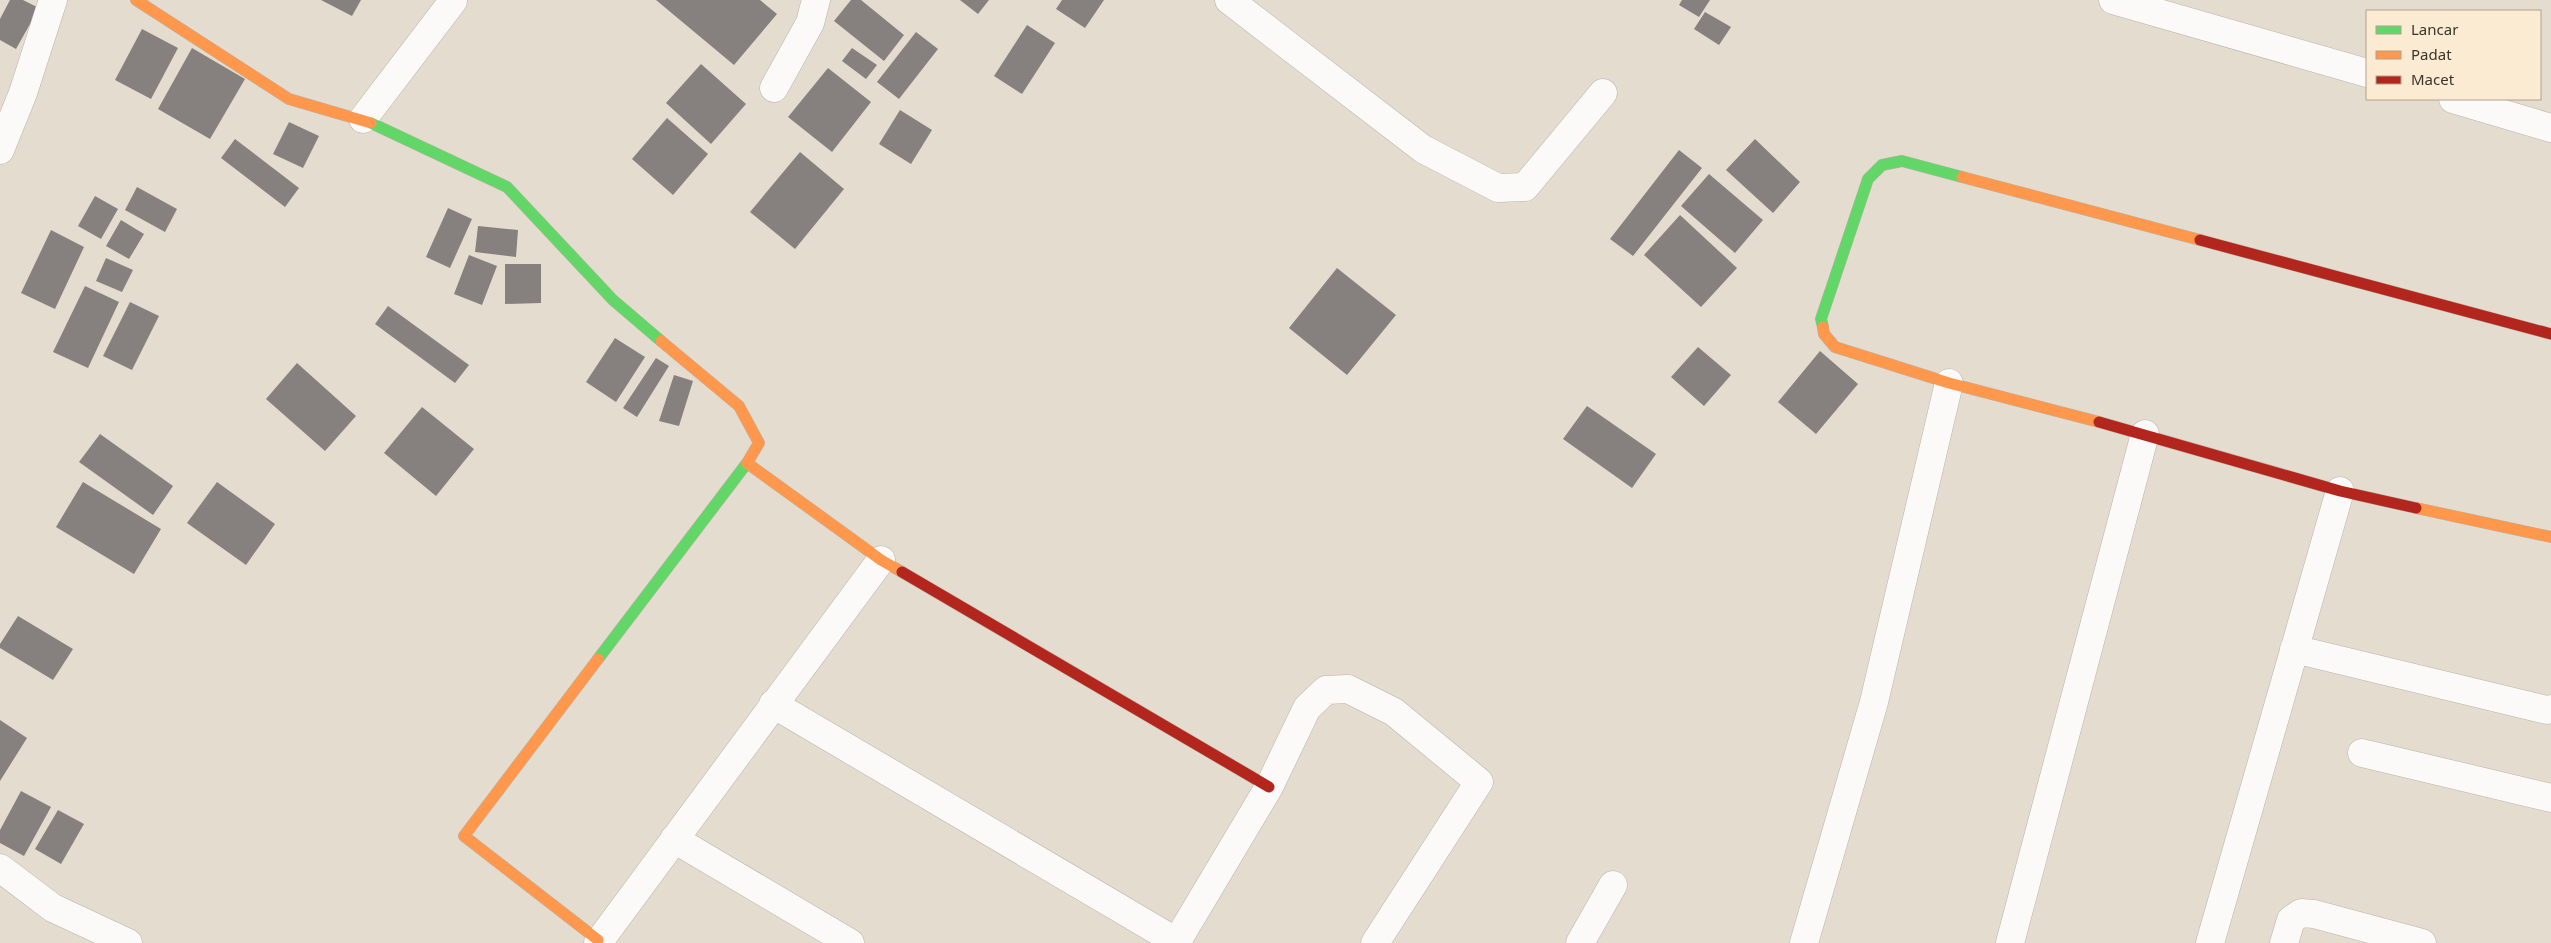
<svg xmlns="http://www.w3.org/2000/svg" width="2551" height="943" font-family="'Noto Sans',sans-serif">
  <rect width="100%" height="100%" fill="#e4dcce"/>
  <path fill="#86817e" d="M10,0h13l16,8 -23,41 -16,-9v-21z
    M321,0h40l-9,16z
    M656,0h104l17,14 -43,51z
    M851,0h10l43,35 -20,26 -50,-40z
    M960,0h29l-11,14z
    M1062,0h42l-19,28 -29,-19z
    M1682,0h28l-11,17 -20,-12z
    M1705,12l26,15 -12,18 -25,-16z
    M1027,25l28,18 -33,51 -28,-18z
    M142,29l36,19 -27,51 -36,-19z
    M916,32l22,17 -39,50 -22,-17z
    M192,48l53,31 -35,60 -52,-30z
    M852,48l25,17 -11,14 -24,-18z
    M701,64l45,40 -35,40 -45,-41z
    M828,68l43,34 -39,50 -44,-35z
    M900,110l32,20 -21,34 -32,-20z
    M667,118l41,36 -35,41 -41,-36z
    M289,122l30,14 -16,32 -30,-14z
    M235,139l64,49 -14,19 -64,-49z
    M1755,139l45,43 -27,31 -47,-43z
    M1679,150l23,18 -69,88 -23,-17z
    M800,152l44,37 -49,60 -45,-37z
    M1709,174l54,46 -28,33 -54,-47z
    M137,187l40,22 -12,23 -40,-22z
    M95,196l23,13 -17,30 -23,-13z
    M448,208l24,11 -22,49 -24,-11z
    M1680,215l57,53 -36,39 -57,-52z
    M121,220l23,14 -15,25 -23,-13z
    M478,226l40,4 -2,27 -41,-5z
    M51,230l33,17 -29,62 -34,-16z
    M469,255l28,11 -15,39 -28,-11z
    M106,258l27,12 -11,22 -26,-11z
    M505,264h36v39l-36,1z
    M1337,268l59,47 -49,60 -58,-47z
    M85,286l34,16 -31,66 -35,-16z
    M130,302l29,14 -27,54 -29,-14z
    M388,306l81,59 -14,18 -80,-59z
    M615,338l30,19 -29,45 -30,-20z
    M1698,347l33,28 -27,31 -33,-29z
    M1820,351l38,33 -42,50 -38,-32z
    M656,358l13,8 -32,51 -14,-9z
    M297,363l59,53 -31,35 -59,-52z
    M674,375l19,6 -14,45 -20,-5z
    M1587,406l69,48 -24,34 -69,-49z
    M422,407l52,42 -38,47 -52,-43z
    M100,434l73,52 -20,29 -74,-53z
    M83,482l78,47 -27,45 -78,-47z
    M217,482l58,42 -29,41 -59,-42z
    M18,616l55,33 -20,31 -53,-32v-4z
    M0,720l27,18 -27,43z
    M21,791l30,16 -27,49 -24,-13v-13z
    M58,810l26,14 -23,40 -26,-15z"/>
  <g fill="none" stroke-linecap="round" stroke-linejoin="round">
    <g stroke="#bab3a8" stroke-width="29">
      <path id="street" d="M1229,0l194,149 75,39 27,-1 78,-94
        M2113,0l254,73
        M774,88l36,-65 6,-23
        M2453,99l98,29
        M363,119l90,-118
        M0,150l23,-57 30,-93
        M2294,649l253,61 4,-1
        M773,704l404,238
        M2362,753l189,45
        M674,839l176,104
        M0,868l53,40 75,35
        M598,943l283,-383
        M1176,943l93,-156 38,-79 19,-18 22,-1 46,23 85,70 -104,161
        M1580,943l33,-58
        M1804,943l70,-241 75,-319
        M2010,943l135,-509
        M2210,943l130,-452
        M2284,943l7,-23 10,-7 13,1 108,29"/>
    </g>
    <g stroke="#bab3a8" stroke-width="12">
      <path id="fast" d="M371,123l136,64 106,113 48,41
        M1823,327l-2,-8 47,-140 14,-14 20,-4 60,16
        M598,659l149,-196"/>
    </g>
    <g stroke="#bab3a8" stroke-width="12">
      <path id="slow" d="M136,0l153,99 82,24
        M1962,177l238,63
        M1823,327l1,7 11,13 114,36 150,39
        M661,341l78,65 20,37 -12,20 134,97 21,12
        M2416,508l135,29
        M598,940l-134,-104 134,-177"/>
    </g>
    <g stroke="#bab3a8" stroke-width="12">
      <path id="jam" d="M2200,240l351,94
        M2099,422l241,69 76,17
        M902,572l367,215"/>
    </g>
    <use href="#street" stroke="#fbfaf8" stroke-width="28"/>
    <use href="#fast" stroke="#63d668" stroke-width="11"/>
    <use href="#slow" stroke="#ff974d" stroke-width="11"/>
    <use href="#jam" stroke="#b3261e" stroke-width="11"/>
  </g>
  <rect x="2366" y="10" width="175" height="90" fill="#fbebd2" stroke="#aea28f"/>
  <rect x="2376" y="26" width="25" height="8" fill="#63d668" stroke="#aea28f"/>
  <text x="2411" y="35" font-size="15" fill="#3a342a">Lancar</text>
  <rect x="2376" y="51" width="25" height="8" fill="#ff974d" stroke="#aea28f"/>
  <text x="2411" y="60" font-size="15" fill="#3a342a">Padat</text>
  <rect x="2376" y="76" width="25" height="8" fill="#b3261e" stroke="#aea28f"/>
  <text x="2411" y="85" font-size="15" fill="#3a342a">Macet</text>
</svg>
